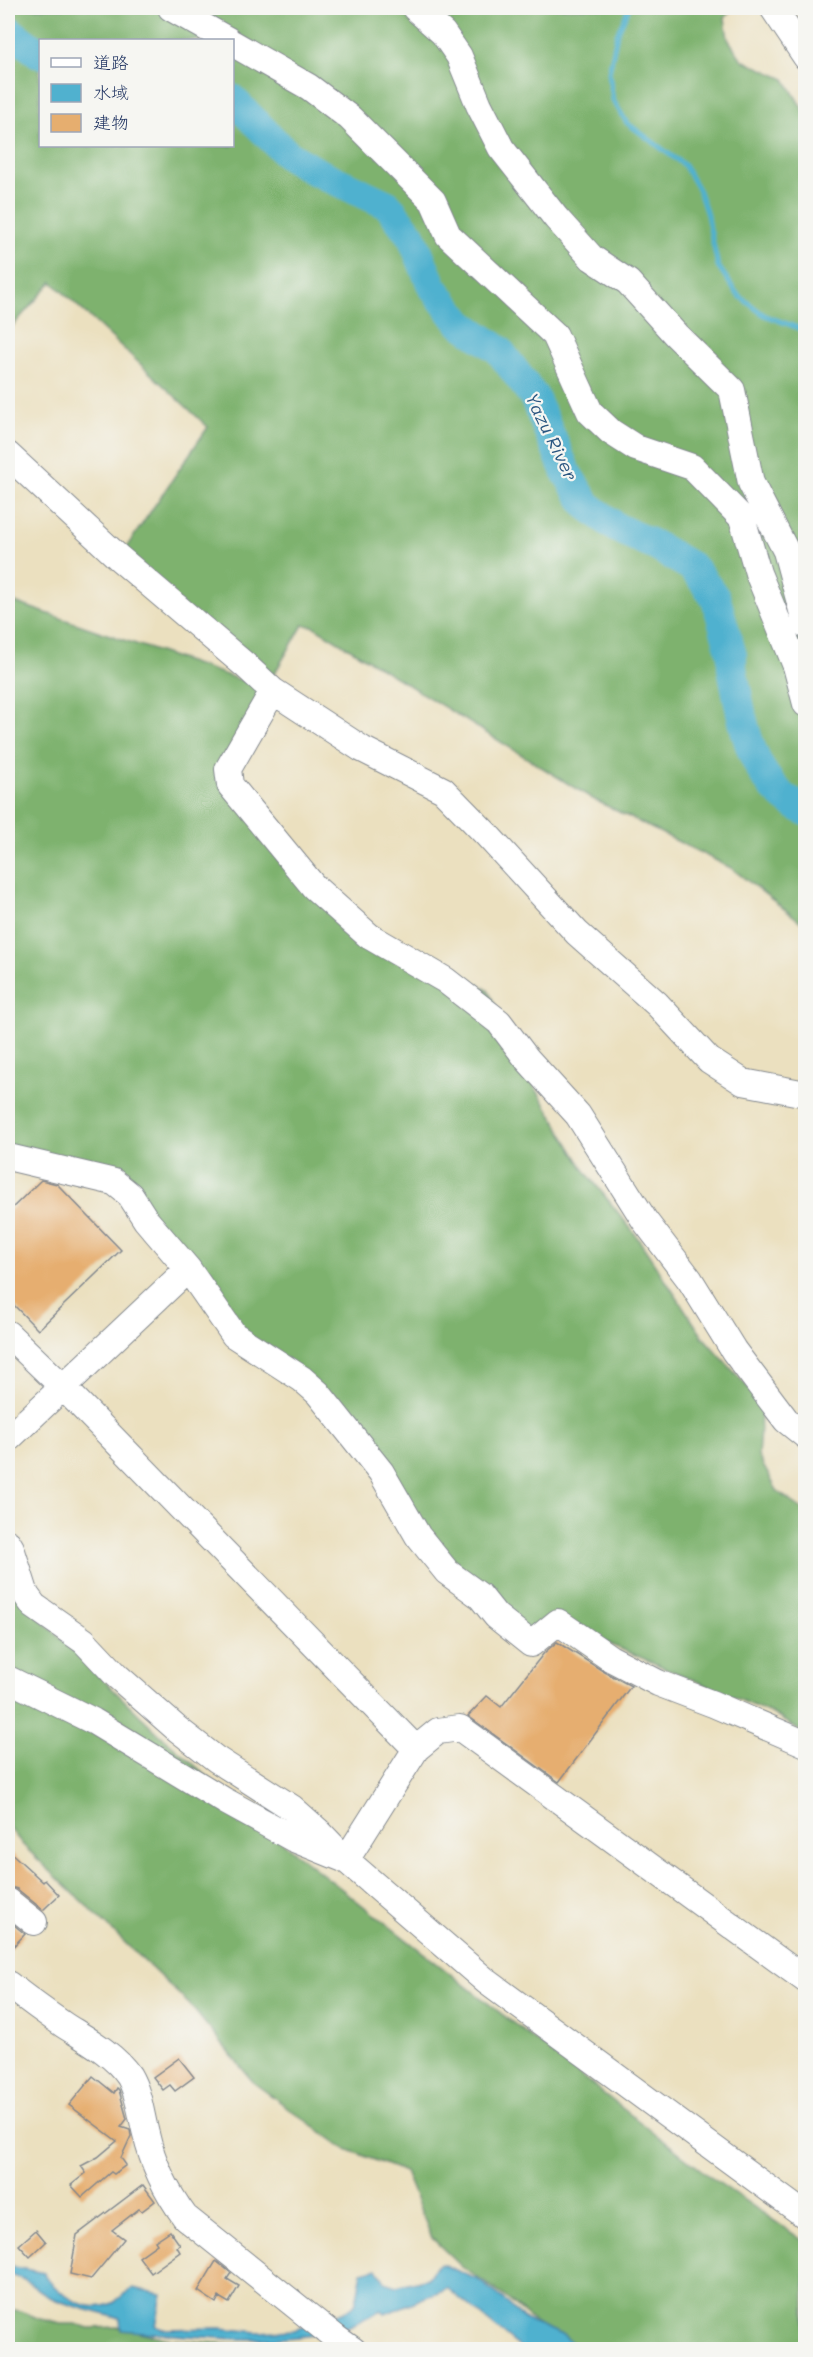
<svg xmlns="http://www.w3.org/2000/svg" width="813" height="2357" font-family="Mali,'Klee One',sans-serif">
  <rect width="100%" height="100%" fill="#f6f6f2"/>
  <filter id="ink" filterUnits="userSpaceOnUse"><feTurbulence type="fractalNoise" baseFrequency=".0167" numOctaves="2"/><feDisplacementMap in="SourceGraphic" scale="12" xChannelSelector="R" yChannelSelector="G"/><feConvolveMatrix kernelMatrix="1 2 1 2 8 2 1 2 1" color-interpolation-filters="sRGB"/></filter>
  <filter id="wash" filterUnits="userSpaceOnUse"><feTurbulence type="fractalNoise" baseFrequency=".008" numOctaves="4" result="noise"/><feDisplacementMap in="SourceGraphic" scale="24" xChannelSelector="R" yChannelSelector="G"/><feGaussianBlur stdDeviation="1.35" result="paint"/><feColorMatrix in="noise" values="0 0 0 0 0 0 0 0 0 0 0 0 0 0 0 0 0 1.4 0 .05"/><feComposite in="paint" operator="in"/></filter>
  <g filter="url(#wash)">
    <rect width="100%" height="100%" fill="#ebe0bf"/>
    <path fill="#7eb26e" stroke="#4c7066" stroke-width="1.5" fill-rule="evenodd" d="M8,8h725l-8,10 3,21 14,21 43,19 20,34v812l-74,-57 -138,-69 -280,-173 -10,-1 -36,61 -148,-128 89,-131 -156,-145 -44,49zM40,40h192v106h-192z
      M8,600l265,91 -55,87 51,59 84,104 49,2 86,47 41,87 56,94 50,63 68,103 59,66 -4,53 20,36 27,19v223l-32,-20 -215,-92 -34,16 -83,-94 -91,-111 -110,-99 -107,-142 -125,-35z
      M8,1579l16,24 134,130 130,114 421,329 96,66v107h-239l-62,-53 -42,-29 -30,-29 -27,-66 -61,-24 -90,-65 -64,-78 -167,-160 -15,-19z
      M8,2309l12,2 20,8 22,5h13l15,4 30,-1 52,13 61,4 47,-1 31,6h-303z"/>
    <path fill="#50b1cf" stroke="#367096" stroke-width="1.5" d="M442,2264l36,16 23,17 23,22 39,16 16,14h-57l-75,-61 -62,26 -4,-4c-16,8 -33,19 -51,22 -66,14 -142,4 -209,-2l-1,-11c-24,-8 -49,-11 -72,-23 -17,-8 -18,-18 -40,-22v-8l36,7 1,4c17,18 41,38 68,26 7,-4 14,-11 20,-15l29,6 -6,32 6,3 59,-1 37,4 36,-2 27,-9 31,-13 4,-6 6,-30 15,-4 8,14 12,4 31,-8 8,-12z"/>
    <g fill="none" stroke-linecap="round" stroke-linejoin="round">
      <path stroke="#50b1cf" stroke-width="5" d="M629,8l-12,26 -8,39 4,27 14,23 57,42 15,26 8,24 11,51 20,29 26,20 42,16"/>
      <path stroke="#50b1cf" stroke-width="30" d="M8,30l32,24
        M232,99l56,56 27,16 73,34 24,32 20,49 27,36 40,28 35,47 32,75 21,33 30,23 37,17 38,22 7,8 17,24 16,56v13c12,56 16,115 74,143"/>
    </g>
    <g id="blocks">
      <path fill="#e6ae6f" d="M41,1180l16,4 64,66 -83,80 -30,-31v-87z
        M557,1642l46,29 28,15 -72,96 -91,-66 19,-20 14,11 43,-54z
        M8,1850l35,32 2,-2 14,15 -16,15 -26,-21 -9,-3z
        M8,1920l17,14 -17,18z
        M179,2058l15,19 -19,14 -5,-6 -7,5 -10,-13z
        M93,2076l21,17 3,-5 2,2 8,29 -6,8 9,3 1,6 -10,22 5,7 -12,9 -3,-2 -29,25 -11,-12 15,-12 -5,-7 17,-9 19,-16 -48,-36z
        M143,2185l12,16 -13,10 -3,-2 -27,21 12,9 -33,40 -21,-5 7,-39z
        M36,2230l10,12 -16,15 -11,-12z
        M170,2231l10,14 -3,2 3,5 -29,21 -12,-16 18,-13 -2,-3z
        M216,2261l15,12 -4,6 12,7 -10,17 -10,-6 -3,6 -18,-12z"/>
    </g>
  </g>
  <g filter="url(#ink)">
    <use href="#blocks" fill-opacity="0" stroke="#83888e" stroke-width="1.5"/>
    <g fill="none" stroke-linecap="round" stroke-linejoin="round">
      <g stroke="#83888e" stroke-width="28">
        <path id="minor" d="M171,8l57,32
          M415,8l28,25 16,23 20,49 22,43 55,70 36,40 36,24 48,53 56,55 19,93 35,68 20,74
          M773,8l33,49
          M232,43l77,44 41,31 83,83 15,34 107,100 35,77 21,20 25,16 56,19 50,51 16,55 38,93 10,38
          M8,455l111,103 126,107 28,26 89,58 81,41 44,45 90,98 80,71 52,56 34,22 63,12
          M273,691l-45,78 2,16 84,102 28,25 27,24 76,44 54,42 28,37 51,56 67,106 45,59 44,71 52,69 20,16
          M8,1157l106,25 16,13 16,25 42,49 46,66 68,44 16,14 63,79 37,64 29,36 33,24 16,20 35,28 27,-22 52,36 48,25 55,21 93,40
          M8,1334l54,52 354,363
          M8,1439l180,-170
          M8,1543l3,5 15,47 8,11 50,35 33,35 59,52 40,31 76,49 27,24 27,28 70,-111 22,-18 22,-3 346,252
          M8,1679l85,42 132,80 69,38 52,21 140,121 320,235
          M8,1901l26,21
          M8,1984c18,14 37,28 56,41 22,14 50,29 65,51 10,17 12,39 17,58 7,31 20,57 39,83l151,121 17,12"/>
      </g>
      <use href="#minor" stroke="#fff" stroke-width="26"/>
    </g>
  </g>
  <g text-anchor="middle" stroke-width="4.5" stroke-linejoin="round" paint-order="stroke">
    <g font-size="18" font-style="italic" fill="#2b5680" stroke="#f6f6f2">
      <text transform="translate(551 437) rotate(64)" y="6">Yazu River</text>
    </g>
  </g>
  <rect width="813" height="2357" fill="none" stroke="#f6f6f2" stroke-width="30"/>
  <rect x="39" y="39" width="195" height="108" fill="#f6f6f2" stroke="#9ea6b7" stroke-width="1.5"/>
  <rect x="51" y="58" width="30" height="9" fill="#ffffff" stroke="#9ea6b7" stroke-width="1.5"/>
  <text x="93" y="69" font-size="18" fill="#1b2f5e">道路</text>
  <rect x="51" y="84" width="30" height="18" fill="#50b1cf" stroke="#9ea6b7" stroke-width="1.5"/>
  <text x="93" y="99" font-size="18" fill="#1b2f5e">水域</text>
  <rect x="51" y="114" width="30" height="18" fill="#e6ae6f" stroke="#9ea6b7" stroke-width="1.5"/>
  <text x="93" y="129" font-size="18" fill="#1b2f5e">建物</text>
</svg>
